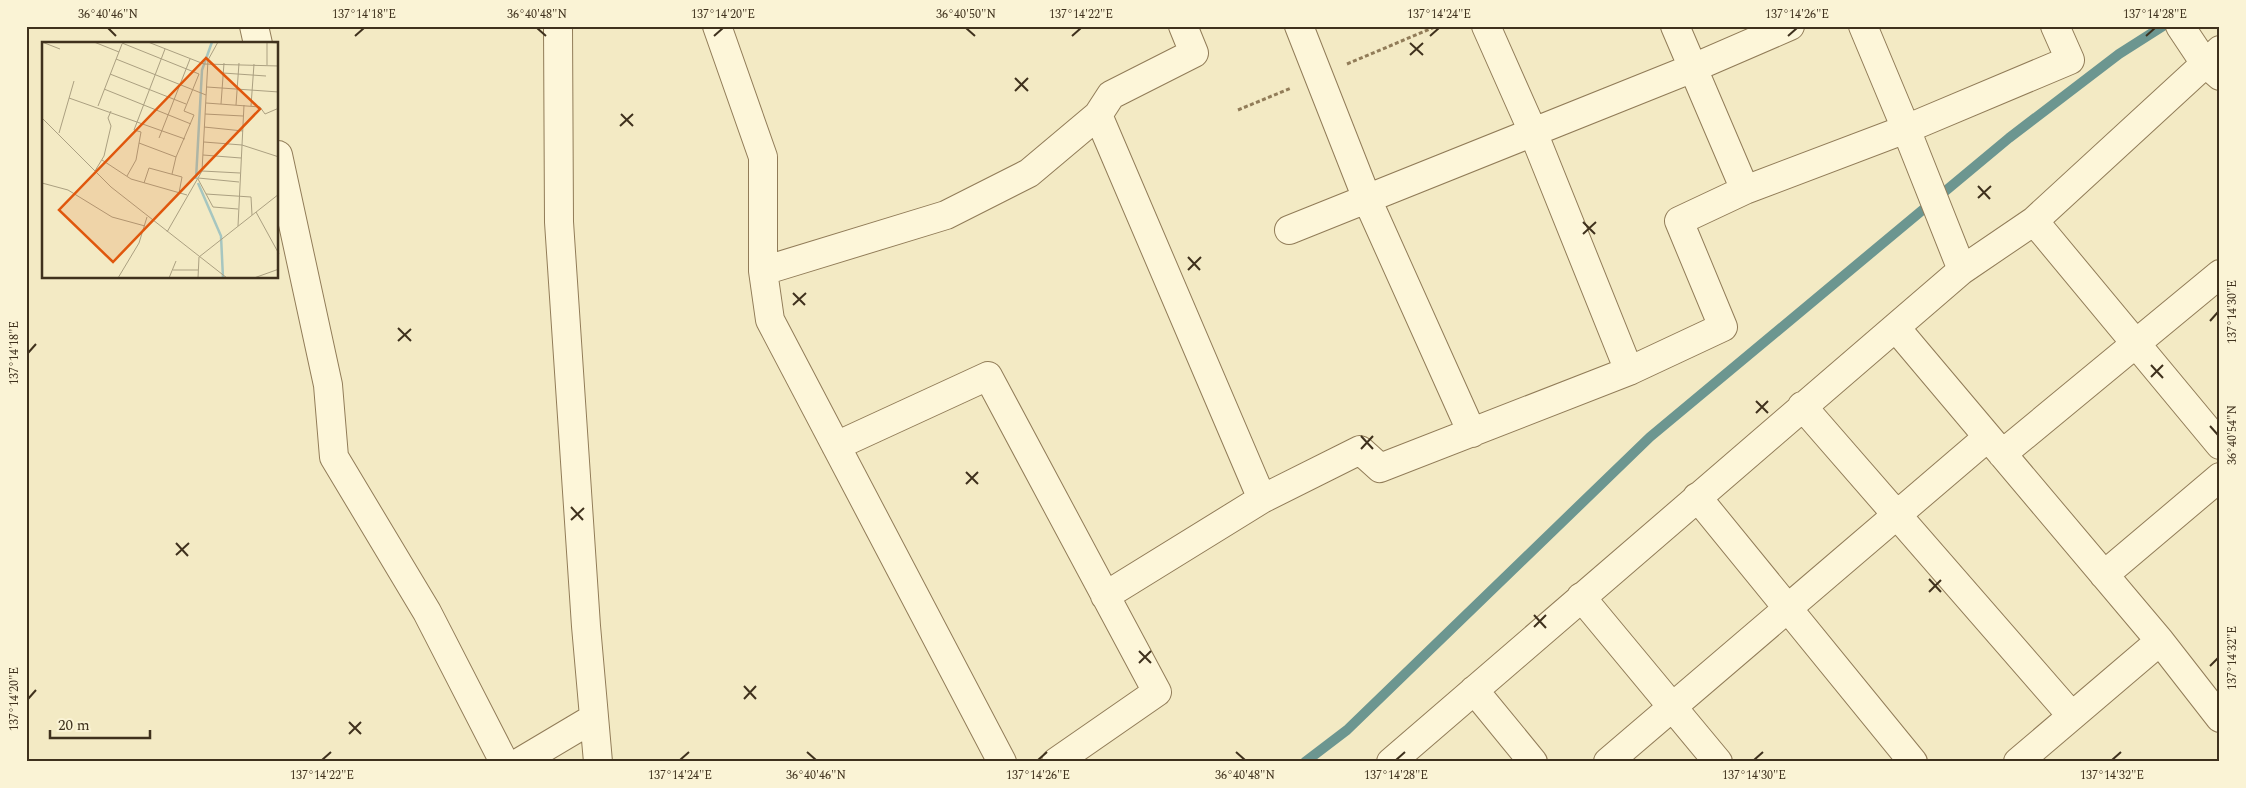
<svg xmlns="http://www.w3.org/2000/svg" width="2246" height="788" font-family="Spectral,serif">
  <rect width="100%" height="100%" fill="#f3eac4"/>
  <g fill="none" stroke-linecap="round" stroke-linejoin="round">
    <path stroke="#6c9690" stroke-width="10" d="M1305,762l42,-32 303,-293 359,-299 110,-84 44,-28"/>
    <g stroke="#917c58" stroke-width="30">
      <path id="minor" d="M254,26l4,18
        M558,26l1,196 27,404 12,136
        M717,26l46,131v114l7,49 232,442
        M1299,26l68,173 105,234
        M1486,26l47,106 96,239
        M1675,26l70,164
        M1863,26l43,103 56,141
        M2180,26l24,36 16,14
        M1098,115l164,384 -157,97
        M278,155l50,230 6,72 93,155 77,150
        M2034,221l186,224
        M1289,230l404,-162 97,-42
        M763,271l183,-56 83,-42 69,-58 13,-20 83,-42 -11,-27
        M1896,328l264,313 60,77
        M1802,406l270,310
        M836,446l152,-70 169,316 -101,70
        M2002,454l218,-180
        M1697,497l216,265
        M1262,499l98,-49 20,18 249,-97 94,-44 -44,-106 66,-31 161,-61 164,-69 -15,-34
        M2104,575l116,-98
        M1581,597l137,165
        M1474,690l59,72
        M520,762l74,-44
        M1391,762l571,-492 72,-49 186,-171
        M1608,762l380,-325
        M2018,762l142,-121"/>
    </g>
    <path stroke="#917c58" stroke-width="3" stroke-dasharray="4 2.5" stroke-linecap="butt" d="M1347,64l90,-38
      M1238,110l53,-22"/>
    <use href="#minor" stroke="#fdf6d9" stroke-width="28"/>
  </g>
  <path fill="none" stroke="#3f311d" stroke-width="2" d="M108,28l8,8M537,28l9,8M966,28l9,8M355,36l9,-8M714,36l9,-8M1072,36l9,-8M1430,36l9,-8M1788,36l9,-8M2146,36l9,-8M1410,43l13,12M1410,55l13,-12M1015,78l13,13M1015,91l13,-13M621,114l12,12M620,126l13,-12M1978,186l12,13M1978,198l13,-12M1583,222l12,12M1583,234l13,-12M1188,257l12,13M1188,270l13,-13M793,293l12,12M793,305l13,-12M2210,321l8,-9M398,328l13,13M398,341l13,-12M28,353l8,-9M2151,365l12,13M2151,377l12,-12M1756,401l12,12M1756,413l12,-12M2210,426l8,9M1361,436l12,13M1361,449l12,-13M966,472l12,12M966,484l12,-12M571,507l12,13M571,520l13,-12M176,543l12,13M176,555l13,-12M1929,579l12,13M1929,592l12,-12M1534,615l12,13M1534,627l12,-12M1139,651l12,12M1139,663l12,-12M2210,666l8,-8M744,686l12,13M28,699l8,-9M744,699l12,-13M349,722l12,12M349,734l12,-12M807,752l9,8M1236,752l9,8M322,760l9,-8M680,760l9,-8M1038,760l9,-8M1396,760l9,-8M1754,760l9,-8M2112,760l9,-8"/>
  <g transform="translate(42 42)">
    <rect width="236" height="236" fill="#f3eac4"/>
    <path fill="none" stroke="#a6c6c0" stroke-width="2.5" d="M154,137l6,-109 10,-28M156,141l23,53 2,42"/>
    <path fill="none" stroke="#aba081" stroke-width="1" d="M0,0l18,7M52,0l25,10M106,0l56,22 75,2M221,0l16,1M225,0v23M80,1l77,31 -15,37 10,4 -18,42M74,17l90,36M181,31l43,3M68,32l76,30M165,45l72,5M62,47l87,35M27,56l116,41M164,61l54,4 5,7 14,-6M179,62l3,-41M194,63l3,-42M56,64l24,-62M209,64l3,-42M163,72l38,2M0,76l69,69 116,91M162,85l39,4M17,91l15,-52M117,96l31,-79M162,100l38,3 37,12M97,101l37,14 -4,17M161,113l38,3M60,118l29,19 56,16M53,129l9,-15 7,-30 -3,-8 3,-7M160,129l38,2M85,134l9,-16 5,-28 -7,-2 31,-81M156,136l41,4M156,137l15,28 25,2M0,141l26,7 44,27 33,9M102,141l5,-15 33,9 -3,16M164,152l45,3 1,18M214,170l23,42M196,184l6,-121M125,190l35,-61 6,-111 10,-18M131,228h25M76,236l21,-35 8,-26M127,236l7,-17M156,236l1,-21 80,-63M212,236l25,-9"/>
    <path fill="#e0570d" fill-opacity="0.15" stroke="#e0570d" stroke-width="2.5" d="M164,16l54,51 -147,153 -54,-52z"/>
    <rect width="236" height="236" fill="none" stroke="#3f311d" stroke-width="2.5"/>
  </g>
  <rect width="2246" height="788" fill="none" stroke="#faf3d5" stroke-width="55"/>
  <path d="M50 730v8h100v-8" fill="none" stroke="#3f311d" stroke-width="2.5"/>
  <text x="58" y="730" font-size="15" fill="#3f311d" stroke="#faf3d5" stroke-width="4" paint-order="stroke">20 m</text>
  <rect x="28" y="28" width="2190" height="732" fill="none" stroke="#3f311d" stroke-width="2"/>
  <g font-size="12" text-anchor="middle" fill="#3f311d">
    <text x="108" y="18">36°40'46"N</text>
    <text x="364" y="18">137°14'18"E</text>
    <text x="537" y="18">36°40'48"N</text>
    <text x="723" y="18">137°14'20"E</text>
    <text x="966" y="18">36°40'50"N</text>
    <text x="1081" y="18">137°14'22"E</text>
    <text x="1439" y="18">137°14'24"E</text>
    <text x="1797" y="18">137°14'26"E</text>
    <text x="2155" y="18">137°14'28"E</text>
    <text transform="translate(2232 312) rotate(-90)" y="4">137°14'30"E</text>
    <text transform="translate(14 353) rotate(-90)" y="4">137°14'18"E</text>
    <text transform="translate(2232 435) rotate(-90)" y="4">36°40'54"N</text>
    <text transform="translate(2232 658) rotate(-90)" y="4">137°14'32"E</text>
    <text transform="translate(14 699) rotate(-90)" y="4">137°14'20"E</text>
    <text x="322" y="779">137°14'22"E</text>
    <text x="680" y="779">137°14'24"E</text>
    <text x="816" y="779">36°40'46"N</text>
    <text x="1038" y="779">137°14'26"E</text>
    <text x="1245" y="779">36°40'48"N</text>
    <text x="1396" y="779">137°14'28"E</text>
    <text x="1754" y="779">137°14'30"E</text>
    <text x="2112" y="779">137°14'32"E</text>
  </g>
</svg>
